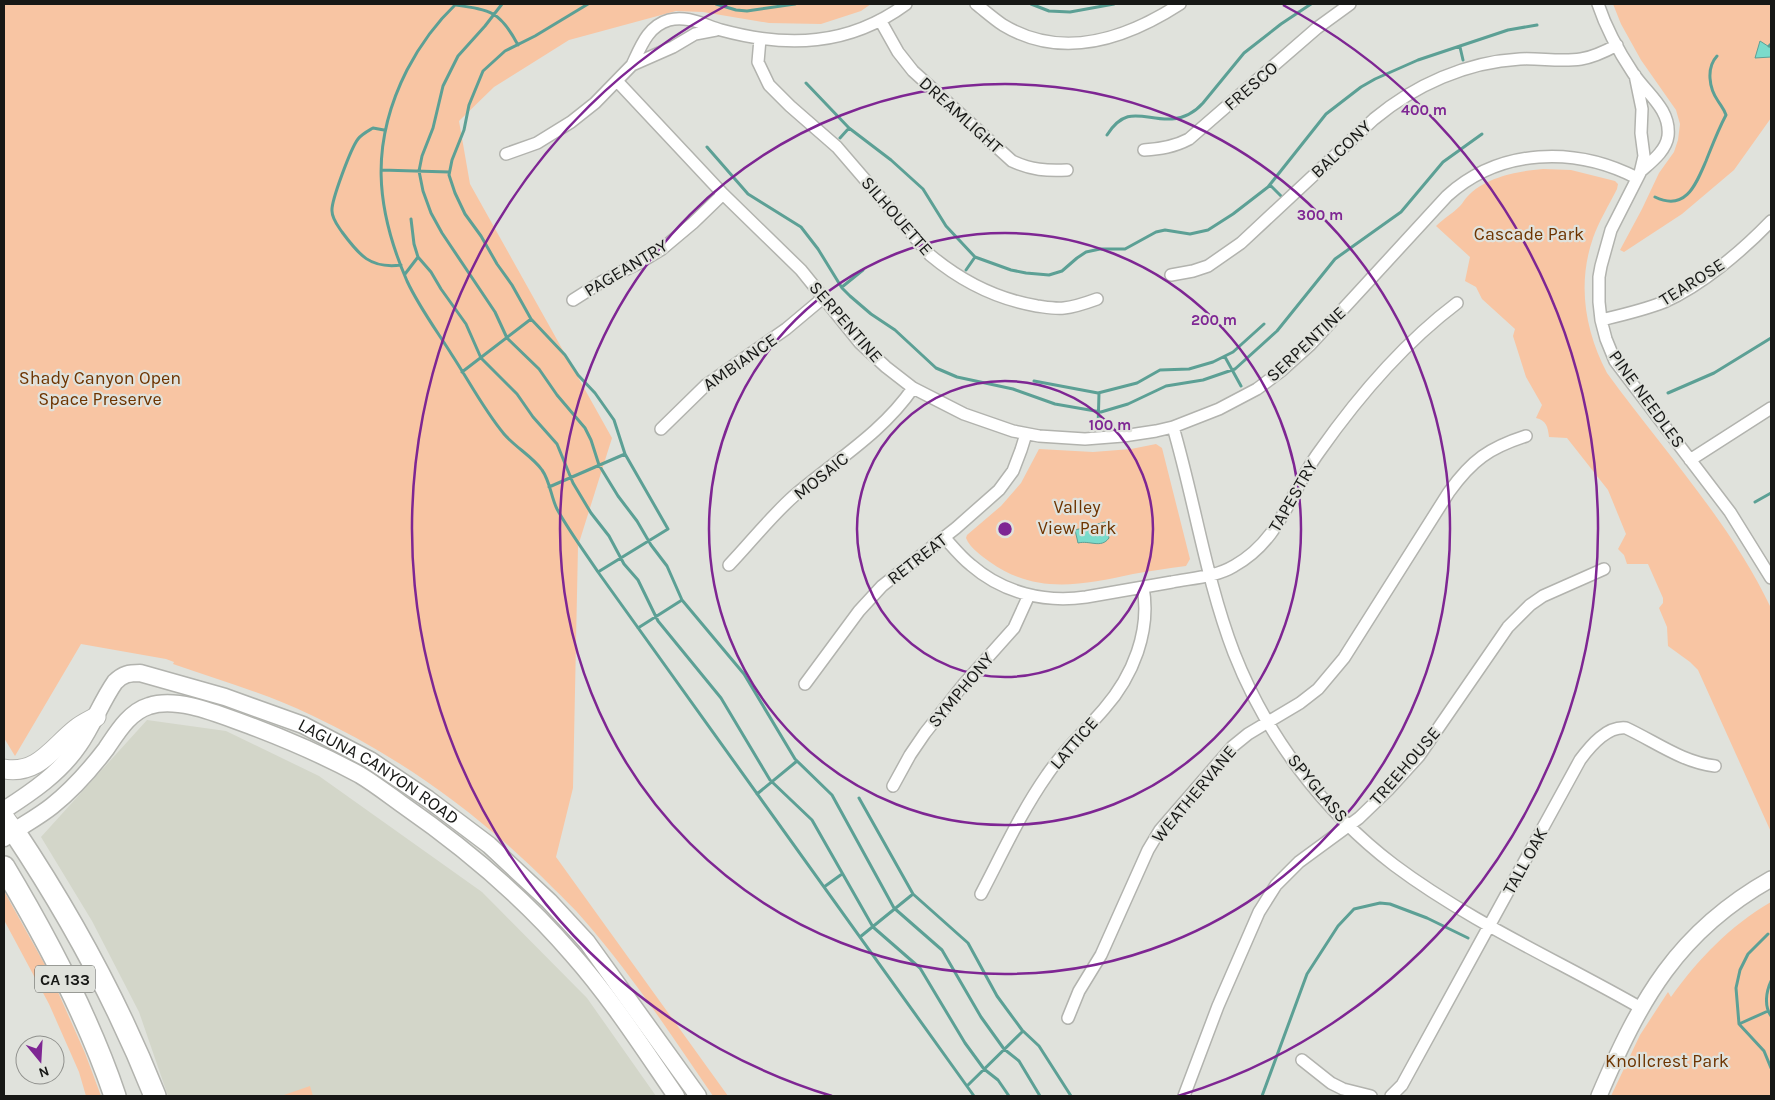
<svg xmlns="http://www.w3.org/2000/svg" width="1775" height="1100" font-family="Karla,sans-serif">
  <rect width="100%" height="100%" fill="#e0e2dc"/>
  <path fill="#d3d6c9" d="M147,720l79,11 93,45 163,116 105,106 69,98h-488l-29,-84 -47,-91 -51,-84z"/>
  <path fill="#f8c5a3" d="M4,4h867l-10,7 -40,13 -52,-1 -66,-11 -27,-1 -107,29 -75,47 -35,34 11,63 142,254 -34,108 -5,242 -17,69 172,239h-15c-41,-60 -81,-121 -129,-176 -10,-12 -21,-22 -32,-33 -69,-70 -151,-130 -241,-172 -44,-21 -92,-35 -138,-51l1,-2 -8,-3 -85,-15 -66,112 -11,-18z
    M1613,4h158v114l-37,52 -52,44 -58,38 -4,-2 22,-41 17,-36 15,-21 4,-12 2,-16 -4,-14 -35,-50 -20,-36z
    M1543,169l28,1 44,11 3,3 -1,5c-8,16 -18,32 -24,49 -16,46 -8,93 14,135 56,77 123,149 164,235v224l-73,-162 -8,-8 -22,-16 -1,-19 -8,-19 4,-5v-5l-15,-34h-21l-3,-9 -6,-6 8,-15 -18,-44 -41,-52 -18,-1c-1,-10 -3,-17 -13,-19l6,-13 -16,-28 -13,-41 2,-7 -33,-30 -6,-12 -11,-6 5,-24 -34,-31c8,-8 16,-12 24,-20 3,-3 4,-6 7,-9 18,-20 51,-26 76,-28z
    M1156,444l6,4 28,111 -4,7c-18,2 -35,5 -53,8 -51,11 -97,21 -143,-12 -8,-6 -20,-14 -24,-24l1,-3 34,-29 20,-23 18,-34 54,3 38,-3z
    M4,891l46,83 35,79 16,43h-15l-7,-24 -30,-68 -45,-84z
    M1771,902v194h-160l29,-61 28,-43 3,5c28,-39 59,-71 100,-95z
    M310,1086l3,10h-32z"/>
  <path fill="#7adbcb" stroke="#5ca095" d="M1760,41l11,7v9l-16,1z
    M1105,522l4,16c-8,11 -19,2 -31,5l-3,-13z"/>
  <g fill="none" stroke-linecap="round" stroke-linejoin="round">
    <path stroke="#5ca095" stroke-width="3" d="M456,4c-20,19 -36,41 -49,66 -37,73 -32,137 0,211 12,26 30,50 45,74 17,26 32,55 52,79 11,13 29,23 38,36 8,11 9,27 15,39 12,22 27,42 41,63l376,524
      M502,4l-17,22 -27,30 -15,30 -10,42 -11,28 -3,15 4,20 8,22 11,20 53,79 12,26 32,31 18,26 28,33 6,12 8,25 19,31 19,25 14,24 16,21 15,34 62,74 51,85 37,36 62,113 48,42 39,67 23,32 15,12 21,35
      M588,4l-53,32 -30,15 -22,20 -14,34 -5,25 -12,30 -3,15 6,18 10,21 16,22 16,28 15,21 19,34 34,36 13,20 17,18 19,27 11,34 43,75 -70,43
      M716,4l20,6 11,1 48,-7
      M1031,4l18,7 21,1 44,-8
      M455,5c36,5 45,6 63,40
      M1769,46l2,-2
      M1460,47l3,13
      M806,83l43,45 42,32 32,29 23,37 29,31 36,13 15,3 23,2 13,-4 15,-13 9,-6 14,-3h25l31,-17 9,-2 25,4 18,-4 25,-16 35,-27 58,-73 35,-27 14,-8 43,-19 90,-30 29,-5
      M384,130l-11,-2c-5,3 -11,6 -15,11 -7,9 -27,62 -26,72 0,8 6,15 10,21 17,23 28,37 59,33
      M1107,135c20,-32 38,-14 65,-16 12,-1 23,-7 31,-16l41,-50 37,-29 30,-20
      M840,138l9,-10
      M707,147l41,47 53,33 17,22 24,39 8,8 21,18 24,16 41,38 21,9 56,12 42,15 46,8 27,-8 38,-18 37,-6 32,-11 42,-38 58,-72 66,-47 42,-50 39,-28
      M381,170l68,2
      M1270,185l11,11
      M1655,197c31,15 41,-13 51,-36 6,-15 12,-31 20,-46 -2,-6 -5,-9 -8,-14 -9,-13 -12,-33 -1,-45
      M411,219l3,25 4,13 13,15 10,17 25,35 15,34 36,36 16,23 24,27 16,39 18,30 18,23 15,28 14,16 20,41 63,77 49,82 42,40 61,107 47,41 45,75 19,26 14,11 11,16
      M966,270l9,-13
      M405,274l13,-17
      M842,287l21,-17
      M1225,357l16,29
      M462,372l69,-53
      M1034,381l64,12 39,-10 23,-13 29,-1 24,-7 20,-10 31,-28
      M1668,393l46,-20 57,-35
      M1098,429l1,-36
      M549,487l76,-33
      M1755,502l16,-9
      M638,628l44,-28
      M757,794l40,-33
      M859,798l54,96 55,49 29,53 25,34 17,16 32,50
      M824,887l18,-13
      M1768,934l-20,20 -8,16 -4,18 3,36 25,27 7,17
      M860,937l53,-43
      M1771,981c-5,11 -7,25 0,35
      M1739,1024l29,-13
      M967,1086l56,-55
      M1262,1096l45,-122 31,-48 16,-17 26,-6 10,1 37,14 41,20"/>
    <g stroke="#b2b3ae" stroke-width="14">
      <path id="minor" d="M976,4c9,7 18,15 27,21 60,36 123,14 177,-21
        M1598,4c8,24 21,48 35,69 13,20 38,36 35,63 -2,15 -17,26 -28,36
        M880,20l18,32 15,19 99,90c19,9 35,10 55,9
        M760,39l-2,23 11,23 21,21 47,41 93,108c31,26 66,44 107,51 8,1 18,3 27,2 11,-1 22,-5 33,-9
        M632,65c9,-19 16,-39 37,-45 18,-5 35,5 52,10 66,18 128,16 185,-26
        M1635,75l7,34 -1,24 3,23 -4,17 -29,57 -10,36 -2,11v25l2,18 5,19 9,22 115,151 41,66
        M617,81l106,113 78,76 59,73 26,24 27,21 51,26 49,17 26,5 46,3 38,-3 33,-5 17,-4 46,-18 38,-20 24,-18 29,-26 137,-149c53,-48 128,-50 190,-18
        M1144,150c16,-1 30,-3 45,-11l128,-111 33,-24
        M506,154l31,-11 34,-21 24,-19 37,-38 41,-18 22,-13 21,-4
        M1171,275l22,-4 15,-5 33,-23 133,-124c41,-34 92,-57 146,-60 20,-1 41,3 61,0 13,-2 25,-8 36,-14
        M573,300l30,-19 36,-18 23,-14 31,-26 30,-29
        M1601,320c21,-5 43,-10 63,-18 38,-17 78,-51 107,-81
        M1173,427c22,75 33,153 61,226 32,82 89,158 160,212 76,57 165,96 247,143
        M661,429l45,-44 80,-56 37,-31
        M1690,460l81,-52
        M944,537c9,10 17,20 27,28 32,28 74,38 115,32 29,-5 57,-10 86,-15 20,-4 44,-5 62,-16 48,-27 55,-73 85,-114 38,-54 85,-109 138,-149
        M729,565c22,-23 42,-49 66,-70 41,-35 87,-62 118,-107
        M805,684l54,-73 23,-25 74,-58 43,-38 14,-19 8,-21 5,-16
        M893,786l17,-31 15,-22 38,-48 51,-57 15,-33
        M981,894c21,-40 40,-82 66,-119 16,-24 38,-44 57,-66 29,-33 47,-78 39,-122
        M1068,1018l11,-27 22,-36 47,-105 12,-20 72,-83 16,-13 52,-31 18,-14 26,-31 105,-166c23,-32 40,-44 77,-56
        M1302,1060l29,23 12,6 28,7
        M1184,1096l34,-90 41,-94 17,-27 23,-23 60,-44 29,-28 31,-34 89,-129 22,-22 13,-9 61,-27
        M1391,1096l11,-11 178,-325c11,-15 27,-34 46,-32 30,14 56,34 89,38"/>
    </g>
    <g stroke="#b2b3ae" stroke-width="18">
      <path id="tertiary" d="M1599,1096c41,-96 78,-164 172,-217"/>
    </g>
    <g stroke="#b2b3ae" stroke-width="19">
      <g id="secondary">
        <path id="s1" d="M4,810c28,-18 56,-37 75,-65 14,-20 22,-43 36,-63 8,-8 14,-9 25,-9l85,24 78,28 67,35 58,39 61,46 60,56 38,41 111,154"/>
        <path d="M4,838c15,-11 33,-20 48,-32 20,-16 38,-36 54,-57 11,-16 23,-37 43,-43 30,-10 73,10 102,20 37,14 74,30 109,49 15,9 29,20 43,30 62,43 120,92 169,149 39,44 71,94 104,142"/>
      </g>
    </g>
    <g stroke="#b2b3ae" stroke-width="21">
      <path id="primary" d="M4,769c34,6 49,-22 72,-40 6,-5 13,-8 20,-12
        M4,817l10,14"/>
    </g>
    <g stroke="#b2b3ae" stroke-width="24">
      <path id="motorway" d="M14,831c56,84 104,172 141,265
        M4,867c43,72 84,149 111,229"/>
    </g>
    <use href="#minor" stroke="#fff" stroke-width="11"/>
    <use href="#tertiary" stroke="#fff" stroke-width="15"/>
    <use href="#secondary" stroke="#fff" stroke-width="16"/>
    <use href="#primary" stroke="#fff" stroke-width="19"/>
    <use href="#motorway" stroke="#fff" stroke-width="21"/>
  </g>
  <g fill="none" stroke="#7e2693" stroke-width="2.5">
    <circle cx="1005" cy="529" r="148"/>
    <circle cx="1005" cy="529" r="296"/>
    <circle cx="1005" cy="529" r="445"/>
    <path d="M832 1096A593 593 0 0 1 727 5M1283 5A593 593 0 0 1 1178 1096"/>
  </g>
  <g text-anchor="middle" stroke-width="4.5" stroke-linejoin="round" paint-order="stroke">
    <rect fill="#e0e2dc" stroke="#535551" stroke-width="1" x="35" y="965.5" width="60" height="27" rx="4"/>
    <g font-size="16" font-weight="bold" fill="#171816">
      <text x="65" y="985">CA 133</text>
    </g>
    <g font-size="18" fill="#171816" stroke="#e0e2dc">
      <text transform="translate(1251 86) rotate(-41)" y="6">FRESCO</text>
      <text transform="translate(961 115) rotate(42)" y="6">DREAMLIGHT</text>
      <text transform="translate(1341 149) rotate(-43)" y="6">BALCONY</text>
      <text transform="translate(897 216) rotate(49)" y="6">SILHOUETTE</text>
      <text transform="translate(626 268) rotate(-31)" y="6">PAGEANTRY</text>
      <text transform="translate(1692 282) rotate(-32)" y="6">TEAROSE</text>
      <text transform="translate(846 322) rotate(49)" y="6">SERPENTINE</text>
      <text transform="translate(1306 344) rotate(-43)" y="6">SERPENTINE</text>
      <text transform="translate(740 362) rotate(-35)" y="6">AMBIANCE</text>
      <text transform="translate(1647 399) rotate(54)" y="6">PINE NEEDLES</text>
      <text transform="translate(821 476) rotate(-39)" y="6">MOSAIC</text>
      <text transform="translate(1293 496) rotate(-60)" y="6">TAPESTRY</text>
      <text transform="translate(917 559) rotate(-38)" y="6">RETREAT</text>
      <text transform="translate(961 690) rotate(-50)" y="6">SYMPHONY</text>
      <text transform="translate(1074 743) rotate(-49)" y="6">LATTICE</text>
      <text transform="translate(1405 766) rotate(-49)" y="6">TREEHOUSE</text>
      <text dy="6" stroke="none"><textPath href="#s1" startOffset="460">LAGUNA CANYON ROAD</textPath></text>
      <text transform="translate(1318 788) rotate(50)" y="6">SPYGLASS</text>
      <text transform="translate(1194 794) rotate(-50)" y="6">WEATHERVANE</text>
      <text transform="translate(1525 861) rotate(-61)" y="6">TALL OAK</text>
    </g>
    <g font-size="18" fill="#6d3400" stroke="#e0e2dc">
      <text x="1529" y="240">Cascade Park</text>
      <text x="100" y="384">Shady Canyon Open<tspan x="100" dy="21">Space Preserve</tspan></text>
      <text x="1077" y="513">Valley<tspan x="1077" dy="21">View Park</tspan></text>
      <text x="1667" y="1067">Knollcrest Park</text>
    </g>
  </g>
  <circle cx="1005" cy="529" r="8" fill="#7e2693" stroke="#e0e2dc" stroke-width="2.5"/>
  <g font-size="15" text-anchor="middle" font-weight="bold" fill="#7e2693" stroke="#e0e2dc" stroke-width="4.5" stroke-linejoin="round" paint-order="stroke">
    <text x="1424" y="115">400 m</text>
    <text x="1320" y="220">300 m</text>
    <text x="1214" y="325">200 m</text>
    <text x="1110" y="430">100 m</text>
  </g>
  <rect width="1775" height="1100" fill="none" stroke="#171816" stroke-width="10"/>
  <g transform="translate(40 1060) rotate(162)"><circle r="24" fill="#e0e2dc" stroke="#90918d"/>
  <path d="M0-4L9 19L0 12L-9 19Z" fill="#7e2693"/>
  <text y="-8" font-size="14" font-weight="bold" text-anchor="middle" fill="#171816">N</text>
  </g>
</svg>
